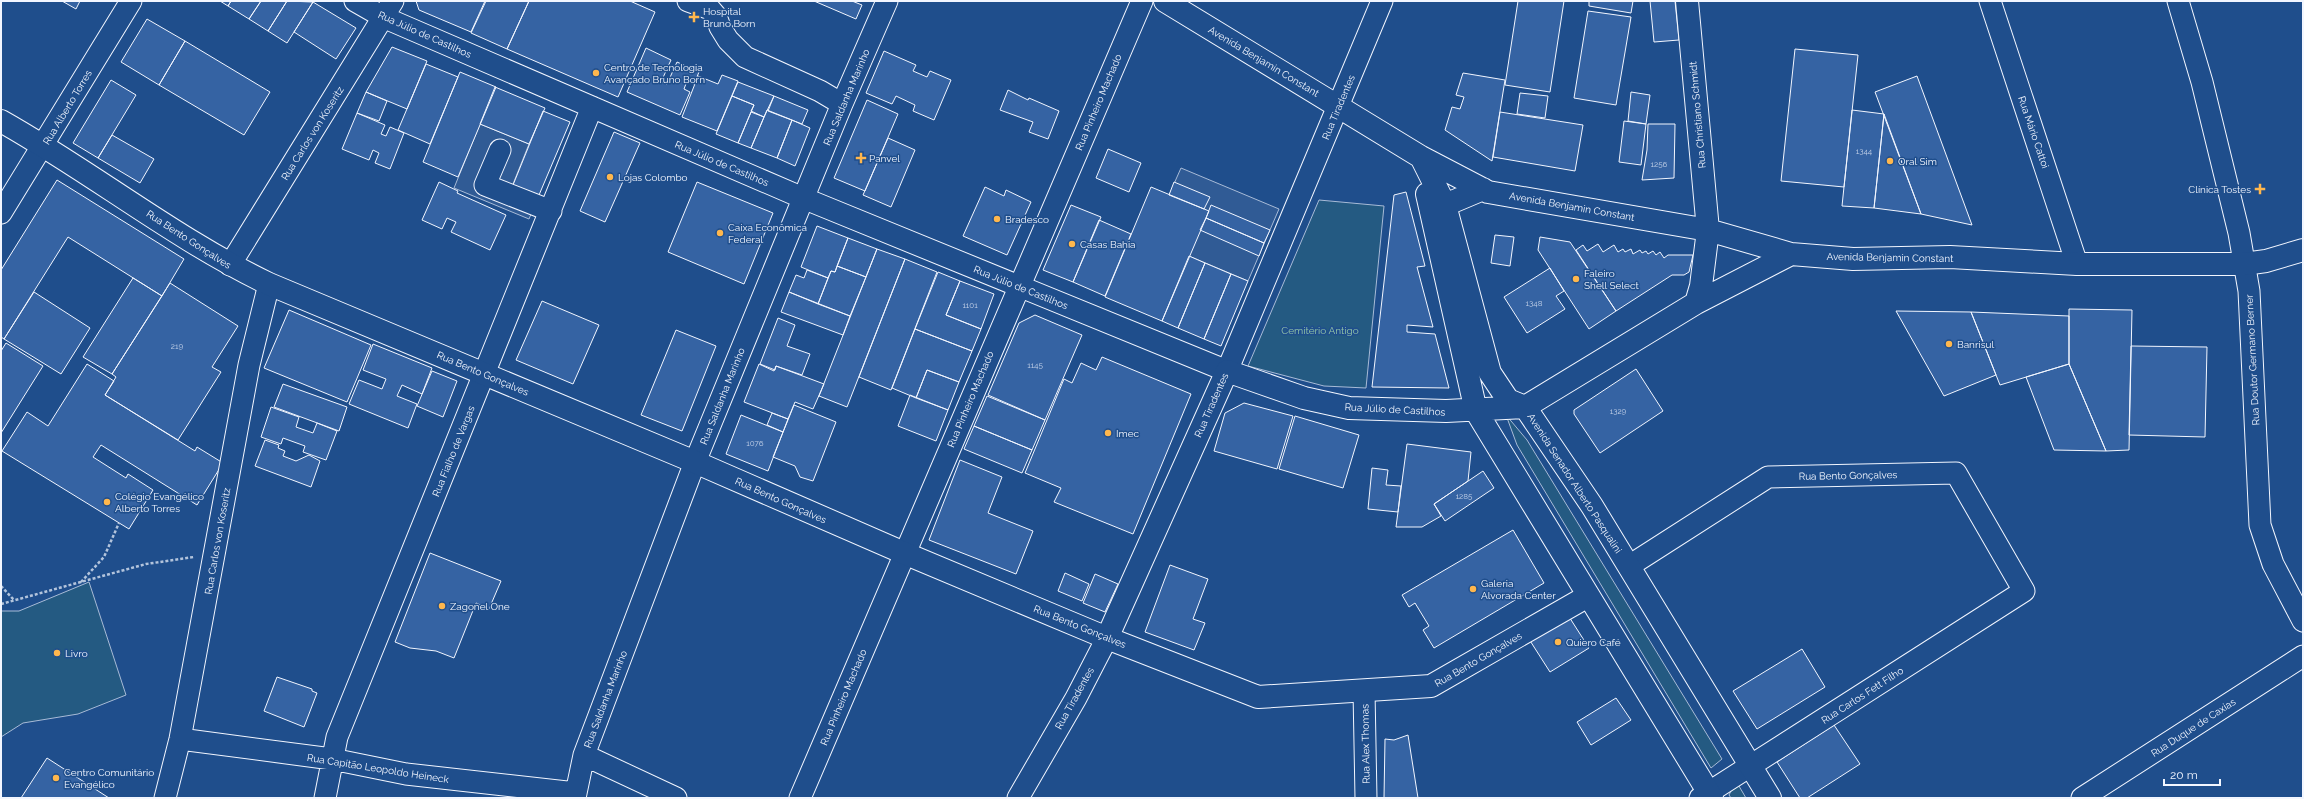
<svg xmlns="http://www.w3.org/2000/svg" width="2304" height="799" font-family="Raleway,sans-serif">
  <rect width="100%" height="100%" fill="#1f4e8c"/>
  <path fill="#245a82" stroke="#a8bbd7" d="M1319,200l65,6 -18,182 -42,-2 -76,-20z
    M1506,415l21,25 195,319 -11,9 -194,-323z
    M89,582l37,113 -48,19 -55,9 -22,14v-126h18z
    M1736,781l10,17h-15l-2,-3z"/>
  <path fill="#305b95" stroke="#a8bbd7" d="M480,124l49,20 -16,40 26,11 -10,24 -75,-31z
    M1181,168l98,41 -31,72 -59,-25 -20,-61z"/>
  <path fill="#3563a3" stroke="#f2f6ff" d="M62,1h18l-4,8z
    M220,1h11l-3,5z
    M231,1h30l-12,18 -21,-13z
    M261,1h26l-19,30 -19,-12z
    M287,1l26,1 -26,41 -19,-12z
    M416,1h69l-14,31 -52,-22z
    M486,1h43l-22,48 -36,-16z
    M529,1h101l25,11 -37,85 -111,-48z
    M814,1h38l10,4 -6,14z
    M1518,1h46l-14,91 -45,-7z
    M1589,1h44l-2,12 -42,-7z
    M1650,1h25l4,39 -25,2z
    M313,2l43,26 -20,31 -42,-27z
    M1588,11l43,6 -15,88 -42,-7z
    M147,19l38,22 -26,44 -38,-23z
    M185,41l85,51 -26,43 -85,-50z
    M392,47l35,14 -20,48 -41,-17z
    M646,48l25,12 -10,22 6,2 10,-22 22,10 -5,12 -7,-3 -3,8 6,3 -10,23 -53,-23z
    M1795,49l63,6 -14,132 -63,-6z
    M884,51l32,14 -3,6 14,6 3,-6 21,9 -17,40 -21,-9 2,-6 -19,-9 -4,8 -26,-11z
    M426,64l32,13 -28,67 -32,-14z
    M460,72l36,15 -38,90 -35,-15z
    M1463,73l42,7 -13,81 -47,-31 7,-23 8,2 4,-12 -8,-2z
    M722,75l16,6 -21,50 -35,-14 16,-41 20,8z
    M1917,76l55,149 -51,-11 -46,-122z
    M111,80l25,15 -38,63 -25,-15z
    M738,82l36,14 -10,21 -13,-6 3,-6 -22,-9z
    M495,87l50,21 -16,36 -49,-20z
    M1008,90l20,10 1,-2 30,13 -11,28 -19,-7 4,-10 -33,-12z
    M366,92l21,9 -8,20 -22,-8z
    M1631,92l19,3 -4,29 -18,-3z
    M1520,93l28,3 -3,22 -28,-4z
    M732,96l22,9 -16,38 -22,-9z
    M774,96l34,14 -6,14 -34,-13z
    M867,100l31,14 -33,77 -31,-13z
    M767,110l25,10 -15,38 -26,-10z
    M1852,110l32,4 -10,94 -32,-2z
    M543,111l27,11 -31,73 -26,-10z
    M751,112l13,5 -13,31 -13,-5z
    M1500,112l83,13 -8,46 -82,-14z
    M357,113l28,12 -4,9 5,2 4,-9 14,6 -14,36 -15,-6 4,-10 -6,-3 -4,10 -27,-11z
    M1884,114l37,100 -47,-6z
    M792,120l18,8 -15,38 -18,-8z
    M1624,121l22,3 -5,41 -22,-3z
    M1648,124h27l-1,54 -32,2 5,-30z
    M614,132l26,11 -35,79 -25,-11z
    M112,135l42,24 -14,24 -42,-25z
    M888,138l27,12 -24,57 -28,-12z
    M1108,149l33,14 -12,29 -33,-14z
    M57,180l127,79 -22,37 -94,-59 -64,102 -3,-2v-67z
    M439,182l19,9 -1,2 49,22 -16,35 -39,-18 5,-10 -9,-4 -5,11 -20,-9z
    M697,182l76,31 -29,71 -76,-32z
    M1174,182l36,15 -6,12 -35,-14z
    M985,187l19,9 2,-6 25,12 -24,53 -44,-19z
    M1151,187l58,24 -47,110 -57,-24z
    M1406,192l19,74 -8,1 16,60 -26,-2v7l28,2 14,54 -77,-1 22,-192z
    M1071,205l30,12 -28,65 -30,-12z
    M1211,205l59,25 -6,13 -58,-25z
    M1206,218l58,25 -5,13 -59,-26z
    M1099,220l32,14 -26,62 -32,-14z
    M817,226l31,12 -13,34 -4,-1 -3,7 -27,-11z
    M1495,235l19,2 -4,29 -19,-3z
    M1540,237l30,5 46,69 -27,18 -51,-79z
    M848,238l29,11 -11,28 -29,-11z
    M1598,244l5,8 11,-7 4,7 5,-3 2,3 6,-3 2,5 7,-4 2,3 4,-2 2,3 5,-3 3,4 4,-3 4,6 4,-3h25l-4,17 -5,3h-12l-56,36 -40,-61 7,-5 4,6z
    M877,249l28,10 -58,148 -28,-11z
    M1189,256l16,7 -27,65 -16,-7z
    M905,259l32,13 -46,118 -32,-13z
    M1205,263l26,11 -27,65 -26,-11z
    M837,266l29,11 -16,39 -32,-12 13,-33 4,1z
    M1550,268l14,23 -8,5 9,13 -38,24 -23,-36z
    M807,270l21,8 -10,26 -29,-12 7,-17 8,3z
    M938,272l22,9 -14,34 35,14 -9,22 -57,-22z
    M1231,274l17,7 -27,65 -17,-7z
    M133,278l29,18 -50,78 -29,-17z
    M960,281l34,13 -13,35 -35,-14z
    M170,283l68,43 -26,41 9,5 -43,68 -73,-45 11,-18 -4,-3z
    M34,292l56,36 -29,46 -57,-35z
    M789,292l61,24 -7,19 -62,-23z
    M542,301l57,24 -26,59 -57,-24z
    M2069,309l63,1 -3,140 -23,1 -37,-87z
    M289,310l82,35 -24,57 -83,-34z
    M1896,311l75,1 25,63 -52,21z
    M1971,312l98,4v48l-69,21z
    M1035,315l47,20 -37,85 -57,-25 31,-72z
    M778,318l17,7 -8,21 23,8 -8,21 -26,-9 -1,4 -15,-6z
    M915,329l57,22 -13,31 -32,-12 -11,28 -24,-10z
    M676,330l40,16 -34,85 -41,-16z
    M6,343l37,23 -42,67v-82z
    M373,344l59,24 -10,26 -20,-9 -5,11 20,8 -9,24 -59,-24 10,-24 23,9 4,-10 -23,-9z
    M2131,346l76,1 -2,90 -76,-2z
    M1102,357l89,37 -58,140 -79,-32 7,-14 -36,-15 39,-94 8,4 9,-20 15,7z
    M87,364l27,17 -9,14 90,56 2,-4 26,16 -26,42 -96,-60 -8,12 33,21 2,-4 25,16 -24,39 -127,-78 25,-39 21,14z
    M759,364l15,7 2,-5 48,18 -11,25 -18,-7 -7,17 -44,-17z
    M2069,364l37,87 -52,-1 -28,-73z
    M1636,369l27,42 -63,42 -26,-39v-4z
    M927,370l32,12 -11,28 -32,-12z
    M432,371l25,10 -14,36 -26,-11z
    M283,384l64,23 -8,24 -65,-24z
    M910,395l38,15 -12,31 -38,-15z
    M987,396l58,24 -13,30 -58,-24z
    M1244,403l49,13 -16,53 -63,-18 11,-38z
    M794,405l42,17 -23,59 -13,-4 -5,-11 -22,-9z
    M271,407l28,10 -3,10 17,6 4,-10 20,8 -11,29 -23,-8 2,-6 -22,-8 -2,6 -20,-7z
    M772,413l16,6 -5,13 -16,-7z
    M741,415l42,17 -15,39 -42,-17z
    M1295,416l64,19 -16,53 -64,-19z
    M974,426l58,24 -10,23 -58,-24z
    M265,440l14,5 -1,3 7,3 -2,5 13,5 13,-6 11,6 -9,26 -56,-21z
    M1407,444l64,8 -3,29 -34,23 7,12 -19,11h-26z
    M960,460l42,17 -14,36 45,18 -17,43 -87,-34z
    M1372,468l16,2 -2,15 15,1 -3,26 -30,-3z
    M1483,471l11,17 -49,33 -11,-17z
    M1513,530l31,53 -110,65 -11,-18 6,-4 -14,-23 -6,4 -7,-12z
    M430,553l71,28 -12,28 -13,-6 -22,55 -18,-7 -26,-3 -15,-6z
    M1170,565l38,14 -15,40 12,4 -11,27 -49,-18z
    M1065,573l24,11 -7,17 -24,-10z
    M1095,574l23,10 -13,28 -22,-9z
    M1566,612l23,36 -39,24 -23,-36z
    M1802,649l23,38 -68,42 -24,-38z
    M277,677l35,12v2l5,2 -13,34 -40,-16z
    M1616,698l15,22 -40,25 -14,-23z
    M1834,725l26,39 -53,34h-7l-23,-36z
    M1408,735l10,63h-34l1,-59 9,1z
    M47,758l62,40h-88z"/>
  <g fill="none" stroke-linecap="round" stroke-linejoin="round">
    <g stroke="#f2f6ff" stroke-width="23">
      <path id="minor" d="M355,1l28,16 420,181 424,173 155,-370
        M688,1l22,8 6,7 4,11 8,13 17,17 75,34 22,13
        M1990,1l87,263
        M2178,1l24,81 37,151 10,58 11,234 13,39 30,57
        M500,150l-15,35 66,26
        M1,213l130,-212
        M230,265l163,-264
        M1629,566l139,-89 188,-4 68,118 -324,207
        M1364,691l2,107
        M180,739l152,20 74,15 170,19
        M584,755l92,43
        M165,798l15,-59 69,-374 20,-81
        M325,798l12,-61 255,-630
        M575,798l9,-43 111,-293 147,-358 45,-103
        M800,798l342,-797
        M1018,798l58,-100 31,-60
        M2082,798l221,-142"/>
    </g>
    <g stroke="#f2f6ff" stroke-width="24">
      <path id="major" d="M1165,1l256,156 67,35 220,38 83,24 62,5 97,-2 127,7h167l22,-3 37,-11
        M1687,1l21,229 -7,56 -5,17
        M1,121c91,51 174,118 268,163l426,178 209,91 203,85 151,59 173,-11 157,-90
        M1421,157l24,48 45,168 18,27 17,7 67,99 178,292
        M1427,194l49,217 236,387
        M1434,214l11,-9 38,-16
        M1107,638l120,-267 77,27 45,10 97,3 79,-4 171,-104 95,-49"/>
    </g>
    <path stroke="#b3c4dc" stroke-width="2.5" stroke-dasharray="3 2" stroke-linecap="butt" d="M81,582l23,-25 15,-34
      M1,586l13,14
      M1,604l145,-40 48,-7"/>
    <use href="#minor" stroke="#1f4e8c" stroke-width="21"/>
    <use href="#major" stroke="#1f4e8c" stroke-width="22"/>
  </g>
  <g fill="#ffb74d" stroke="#1f4e8c" stroke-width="1.5">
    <path d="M692 11h4v4h4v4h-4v4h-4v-4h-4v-4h4z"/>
    <circle cx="596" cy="73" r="4"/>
    <path d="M859 152h4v4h4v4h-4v4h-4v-4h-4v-4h4z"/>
    <circle cx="1890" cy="161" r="4"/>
    <circle cx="610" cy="177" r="4"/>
    <path d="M2258 183h4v4h4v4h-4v4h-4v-4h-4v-4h4z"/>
    <circle cx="997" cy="219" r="4"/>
    <circle cx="720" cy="233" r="4"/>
    <circle cx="1072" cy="244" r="4"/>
    <circle cx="1576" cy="279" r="4"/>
    <circle cx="1949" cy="344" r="4"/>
    <circle cx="1108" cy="433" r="4"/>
    <circle cx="107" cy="502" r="4"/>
    <circle cx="1473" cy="589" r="4"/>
    <circle cx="442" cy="606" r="4"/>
    <circle cx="1558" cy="642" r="4"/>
    <circle cx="57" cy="653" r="4"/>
    <circle cx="56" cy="778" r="4"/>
  </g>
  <g text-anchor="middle" stroke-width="3" stroke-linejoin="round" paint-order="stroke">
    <g font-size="8" fill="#c3d1e8">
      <text x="1864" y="154">1344</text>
      <text x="1659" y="167">1256</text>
      <text x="1534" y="306">1348</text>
      <text x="970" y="308">1101</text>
      <text x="177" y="349">219</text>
      <text x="1035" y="368">1145</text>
      <text x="1618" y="414">1329</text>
      <text x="755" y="446">1076</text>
      <text x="1464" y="499">1285</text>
    </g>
    <g font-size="10" fill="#f2f6ff" stroke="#1f4e8c" text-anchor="start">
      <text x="703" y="15">Hospital<tspan x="703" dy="12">Bruno Born</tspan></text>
      <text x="604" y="71">Centro de Tecnologia<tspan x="604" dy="12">Avançado Bruno Born</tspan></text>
      <text x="869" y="162">Panvel</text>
      <text x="1898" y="165">Oral Sim</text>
      <text x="618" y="181">Lojas Colombo</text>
      <text x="2251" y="193" text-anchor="end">Clínica Tostes</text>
      <text x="1005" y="223">Bradesco</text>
      <text x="728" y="231">Caixa Econômica<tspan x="728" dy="12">Federal</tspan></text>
      <text x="1080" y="248">Casas Bahia</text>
      <text x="1584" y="277">Faleiro<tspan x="1584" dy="12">Shell Select</tspan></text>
      <text x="1957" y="348">Banrisul</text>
      <text x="1116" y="437">Imec</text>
      <text x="115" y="500">Colégio Evangélico<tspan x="115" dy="12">Alberto Torres</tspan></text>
      <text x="1481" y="587">Galeria<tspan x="1481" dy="12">Alvorada Center</tspan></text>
      <text x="450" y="610">Zagonel One</text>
      <text x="1566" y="646">Quiero Café</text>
      <text x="65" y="657">Livro</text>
      <text x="64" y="776">Centro Comunitário<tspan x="64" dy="12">Evangélico</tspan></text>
    </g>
    <g font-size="10" fill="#f2f6ff" stroke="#1f4e8c">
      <text transform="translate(425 34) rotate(24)" y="4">Rua Júlio de Castilhos</text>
      <text transform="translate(1264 61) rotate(31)" y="4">Avenida Benjamin Constant</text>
      <text transform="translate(846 97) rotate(-67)" y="4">Rua Saldanha Marinho</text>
      <text transform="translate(1098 102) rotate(-67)" y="4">Rua Pinheiro Machado</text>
      <text transform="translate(67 107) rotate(-59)" y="4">Rua Alberto Torres</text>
      <text transform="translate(1338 107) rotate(-67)" y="4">Rua Tiradentes</text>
      <text transform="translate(1697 115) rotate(-95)" y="4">Rua Christiano Schmidt</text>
      <text transform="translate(2034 132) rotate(71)" y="4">Rua Mário Cattoi</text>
      <text transform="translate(312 133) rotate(-58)" y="4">Rua Carlos von Koseritz</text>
      <text transform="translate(722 163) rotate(23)" y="4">Rua Júlio de Castilhos</text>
      <text transform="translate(1572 206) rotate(10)" y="4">Avenida Benjamin Constant</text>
      <text transform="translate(189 239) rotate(33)" y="4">Rua Bento Gonçalves</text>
      <text transform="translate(1890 257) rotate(1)" y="4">Avenida Benjamin Constant</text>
      <text transform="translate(1021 287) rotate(22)" y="4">Rua Júlio de Castilhos</text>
      <text transform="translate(2252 360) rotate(-93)" y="4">Rua Doutor Germano Berner</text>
      <text transform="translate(483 373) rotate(23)" y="4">Rua Bento Gonçalves</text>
      <text transform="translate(722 396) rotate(-68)" y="4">Rua Saldanha Marinho</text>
      <text transform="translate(970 399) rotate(-67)" y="4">Rua Pinheiro Machado</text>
      <text transform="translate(1211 405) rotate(-66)" y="4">Rua Tiradentes</text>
      <text transform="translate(1395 409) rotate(3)" y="4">Rua Júlio de Castilhos</text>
      <text transform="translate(453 451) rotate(-68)" y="4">Rua Fialho de Vargas</text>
      <text transform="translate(1848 475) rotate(-1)" y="4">Rua Bento Gonçalves</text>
      <text transform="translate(1575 483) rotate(57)" y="4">Avenida Senador Alberto Pasqualini</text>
      <text transform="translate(781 500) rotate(24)" y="4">Rua Bento Gonçalves</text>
      <text transform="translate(217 541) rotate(-80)" y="4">Rua Carlos von Koseritz</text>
      <text transform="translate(1080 626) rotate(22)" y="4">Rua Bento Gonçalves</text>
      <text transform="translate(1478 659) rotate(-30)" y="4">Rua Bento Gonçalves</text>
      <text transform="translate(1862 695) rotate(-33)" y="4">Rua Carlos Fett Filho</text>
      <text transform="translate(843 697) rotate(-67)" y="4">Rua Pinheiro Machado</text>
      <text transform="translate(1074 698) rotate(-61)" y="4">Rua Tiradentes</text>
      <text transform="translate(605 699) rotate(-69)" y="4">Rua Saldanha Marinho</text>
      <text transform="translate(2193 727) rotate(-33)" y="4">Rua Duque de Caxias</text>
      <text transform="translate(1365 744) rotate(-91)" y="4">Rua Alex Thomas</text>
      <text transform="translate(378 768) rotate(9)" y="4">Rua Capitão Leopoldo Heineck</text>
    </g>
    <g font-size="10" fill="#97c8a6" stroke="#1f4e8c">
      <text x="1320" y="334">Cemitério Antigo</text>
    </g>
  </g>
  <rect width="2304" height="799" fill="none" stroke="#f2f6ff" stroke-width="4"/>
  <path d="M2164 779v6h56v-6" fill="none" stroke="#f2f6ff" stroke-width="2"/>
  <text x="2170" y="779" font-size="12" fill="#f2f6ff" stroke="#1f4e8c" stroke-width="3" paint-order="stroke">20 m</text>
</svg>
